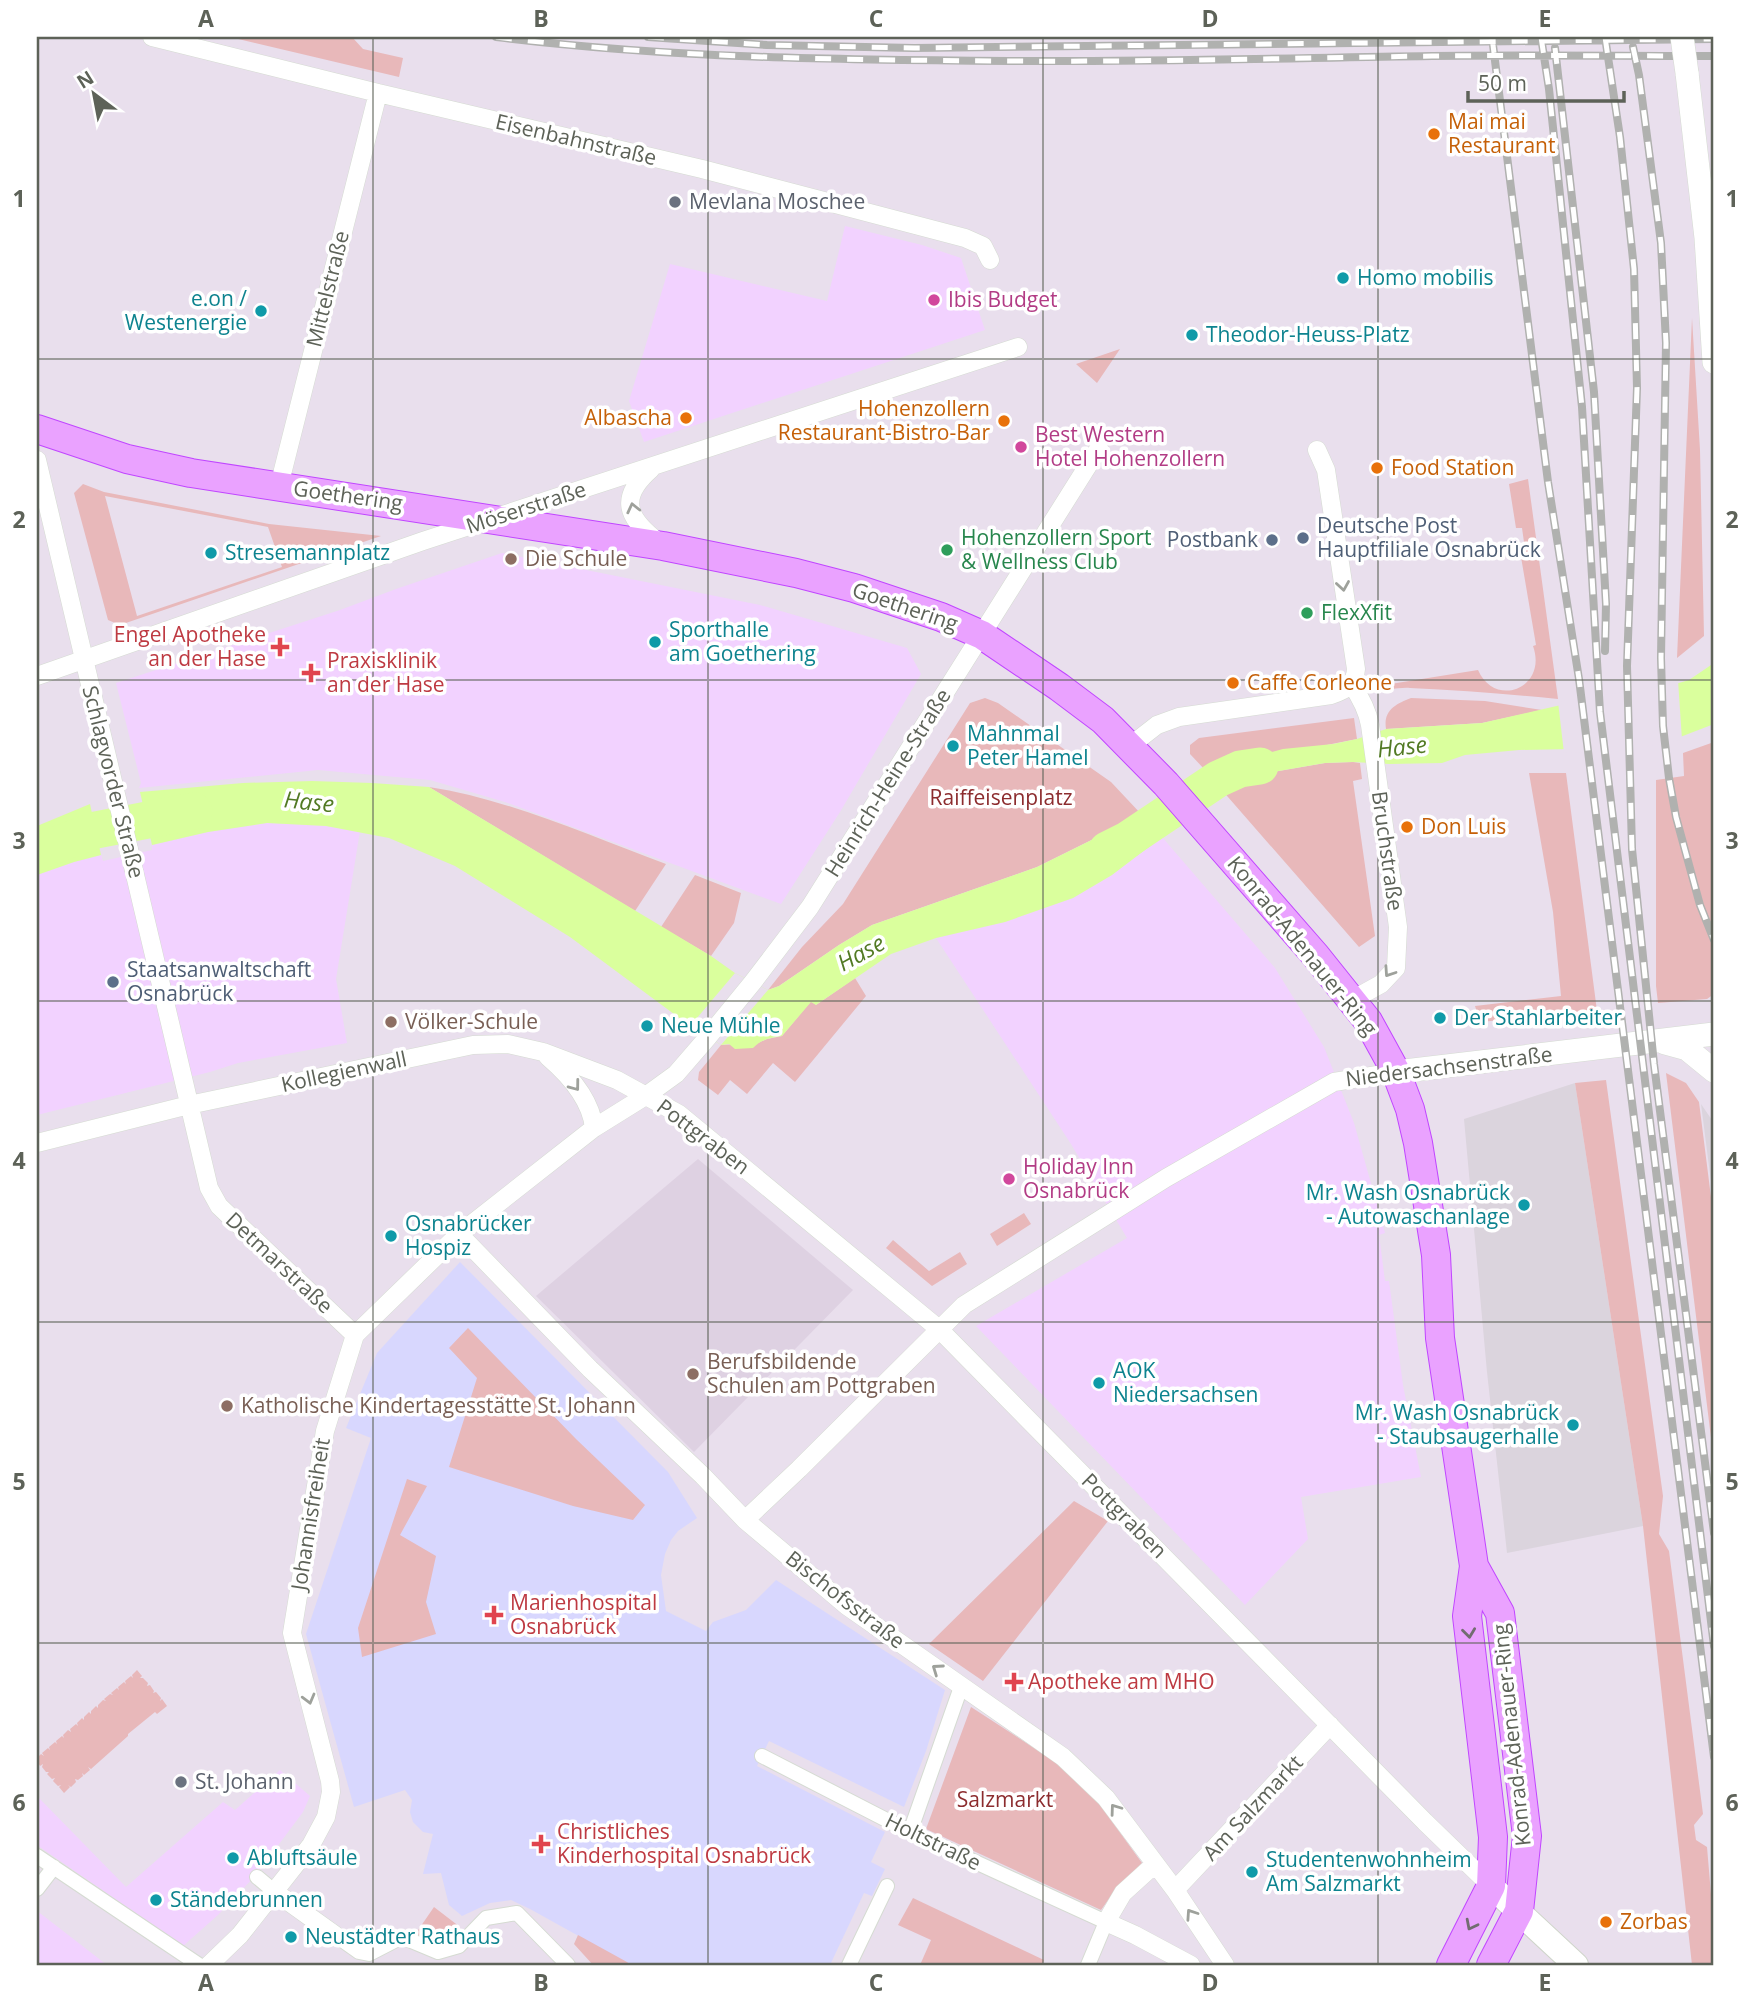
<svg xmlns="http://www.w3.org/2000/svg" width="1751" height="2002" font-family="'Open Sans',sans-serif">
  <rect width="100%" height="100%" fill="#e9dfed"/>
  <path fill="#f2d2ff" d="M845,226l77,19 39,13 24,72 -341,112 -15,-41 41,-137 157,37z
    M502,553l258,52 147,43 14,26 -81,138 -59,92 -276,-102 -75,-22 -112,-10 -179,18 2,-5 -25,-100 224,-73 56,-21z
    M267,823l59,3 34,5 -24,148 11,64 -109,20 -28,9 -173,43v-240l37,-13 27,-7 2,6 49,-11v-5l5,-1 51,-12z
    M1162,837l113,131 49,79 30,76 31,110 -6,2 6,46h4l14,104 18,92 -120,20 7,42 -63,66 -269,-279 151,-88 -56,-94 -135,-206 69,-16 68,-24 39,-23z
    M280,1770l30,26 -7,16 -47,63 -38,40 -35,31 -146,-101v-49l89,91 97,-85 12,8z
    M37,1911l8,6 62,48h-70z"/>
  <path fill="#dbd4dd" d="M1575,1083l68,443 -136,27 -20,-181 -23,-253z
    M1701,1104l13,19v82z"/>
  <path fill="#ded1e2" d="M698,1159l155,131 -159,162 -158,-156z"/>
  <path fill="#d8d7fe" d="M460,1262l208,210 29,46 -19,13 -7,9 -6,14 -4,21 5,36 40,20 7,-9 33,-12 30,-30 169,110 -19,61 -22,56 -135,-66 -12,25 128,66 -14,30 14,7 -13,27 -8,-3 -34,72h-199l-101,-56 -19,-9 -21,3 -28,13 -13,-11 -8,-32 -18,1 10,-40 -10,-2 -10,-10 -3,-10 2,-12 -7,-10 -51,17 -48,-173 65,-196 -25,-10 31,-75z"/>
  <path fill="#e8b8ba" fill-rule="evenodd" d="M230,37h122l11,12 40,9 -4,19z
    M1692,318l8,132 4,186 -27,22z
    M1120,349l-23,34 -21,-19z
    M1528,479l30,220c-49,-5 -99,-9 -148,-11 -12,-1 -22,4 -32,-2l100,-16c17,39 70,18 55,-24l3,-1 -15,-88 5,-1 -4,-28h-6l-7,-44z
    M83,484l21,8 165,32 112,12 -261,89 -12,-5 -34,-127zM105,496l163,31 14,40 -145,49z
    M985,698l13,5 113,79 31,33 -105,52 -165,58 -33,20 -60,41 -11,4 34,-43 41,-43 127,-201z
    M1411,698l74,3 57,9 -60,13 -96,6c-3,-19 10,-25 25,-31z
    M1354,718l3,21 -146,29 -5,3 -16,-17v-9l9,-7z
    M1714,742v252l-7,5 -49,4 -2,-17v-206l28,-4 -1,-23z
    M1353,762l7,1 2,16 -9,2 22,155 -16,11 -138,-158 17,-11 87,-15z
    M1529,773h37l31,238 -117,11 -5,-16 86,-10 -8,-84z
    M429,787c79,12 161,49 237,77l-31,47z
    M695,875l46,18 -7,30 -23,33 -50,-29z
    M855,978l11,18 -71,86 -22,-19 -26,31 -17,-14 -12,15 -20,-15 1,-8 22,-27 37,-2 9,-4 15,-3 29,-35 5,4z
    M1666,1073l20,10 13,19 15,119v241z
    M1606,1080l57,416 -4,38 10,17 34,263 -9,11 2,15 11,7 7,83v35h-22l-49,-439 -68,-443z
    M1024,1213l7,11 -34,22 -7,-12z
    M893,1240l36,31 31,-19 7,12 -35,22 -46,-38z
    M468,1328l108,111 69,66 -12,15 -60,-14 -124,-39 28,-89 -28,-30z
    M407,1479l20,7 -27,49 36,21 -10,46 10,32 -74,23 -4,-29z
    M1074,1501l34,20 -125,160 -54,-37z
    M137,1670l5,6 -2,2h3l5,5 -1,3 3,-1 4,6 -1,2 3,-1 5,6 -1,3 2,-2 5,7 -10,8 -2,-2 -27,22v2l-37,33 -3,-2 2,3 -6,5 -2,-2 1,3 -5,4 -3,-1 1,3 -5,5 -3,-2 2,2 -6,6 -5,-6 2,-2 -3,1 -5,-5 2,-3 -3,1 -5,-5 2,-2h-3l-4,-5 1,-3 -3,2 -3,-5v-3l4,-4 3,2 -2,-3 6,-5 2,2 -1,-3 6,-5 2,2 -1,-3 6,-5 2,2 -1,-3 5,-5 3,2 -1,-3 6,-5 2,2 -1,-3 5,-5 2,2v-3l5,-5 2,2v-3l5,-5 2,2v-3l5,-5 3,1 -2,-2 6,-5 3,1 -2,-2 6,-5 2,2 -1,-3 6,-5 2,2 -1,-3 6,-5 2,2 -1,-3z
    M971,1707l83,54 46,44 42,58 -24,23 -17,24 -175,-81z
    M913,1898l131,62 -2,5h-33l-5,-2 -1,2h-83l11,-25 -33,-15z
    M434,1907l26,20c-16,23 -23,18 -46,9z
    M578,1935l49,27 4,3h-38l-19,-21z"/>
  <path fill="#daff9d" d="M1714,663v61l-39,15 -56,9 -100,2 -54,5 -23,8 -52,1 -37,-2 -28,1 -87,15 -17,11 -15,-18 5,-3 72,-19 50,-5 24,-5 29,-10 96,-6 79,-18 94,-15 34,-10z
    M312,781l60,2 57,4 282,169 24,17 33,17 11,-4 60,-41 33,-20 165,-58 105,-52 20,22 -50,38 -39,23 -68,24 -69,16 -45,16 -75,51 -5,-3 -29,34c-12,2 -20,3 -29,12l-18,1 -6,-5 -8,1 -43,-28 -108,-80 -115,-71 -66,-28 -63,-12 -59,-3 -59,9 -56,13 -12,-53 103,-9z
    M90,804l11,51 -27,7 -37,13v-49z"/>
  <path fill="#e9dfed" d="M1678,680l4,60 -63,11 -55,2 -6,-51 96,-15z
    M735,973l33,17 -47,55 -30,-20z"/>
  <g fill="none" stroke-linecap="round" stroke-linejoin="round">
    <path stroke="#daff9d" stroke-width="37" d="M1107,850l20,-10 91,-61 22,-10 20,-3
      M37,852l59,-22 98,-19"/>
    <g stroke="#d5dbd2" stroke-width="16">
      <path id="pedestrian" d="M762,1756l148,76 196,90 -18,43
        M910,1832l51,-145
        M37,1856l162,109
        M257,1877l18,15
        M37,1889l17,-22
        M335,1935l24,17 10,2 33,-17 36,15 21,-6 27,-28 31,-5 51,52
        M849,1965l38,-79"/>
    </g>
    <g stroke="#d5dbd2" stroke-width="19">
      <path id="minor" d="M152,37l226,56 324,76 263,69 18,8 7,14
        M37,460l172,728 10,18 136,129
        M651,469c-32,28 -25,48 6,72
        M279,486l99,-393
        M37,676l386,-135 595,-194
        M1352,685c9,13 15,24 18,40l28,202 -2,41 -15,16 -29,16
        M1130,746l27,-21 22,-8 152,-22c15,-5 24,-10 25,-26l-30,-199 -9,-20
        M548,1057c21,18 43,43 46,71
        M37,1143l152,-38 284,-60 35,-1 35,8 74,28 62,34 260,215 486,493 66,64
        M459,1234l131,135 113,107 42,44 102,86 216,151 43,41 69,92 50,75
        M745,1520l54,-51 165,-164 202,-127 168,-96 62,-10
        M1155,1864l-32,29 -17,29 29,13 56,30
        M1175,1890l155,-165
        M275,1892l60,43
        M209,1965l31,-30 71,-90 15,-28 5,-25 -1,-11 -38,-148 33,-202 30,-96 104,-101 135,-106 53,-33 29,-21 32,-37 45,-55 57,-75 289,-459"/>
    </g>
    <g stroke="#d5dbd2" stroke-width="24">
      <path id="tertiary" d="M1687,73l19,165 8,124
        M1665,1043l22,6 27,22
        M1396,1072l318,-38"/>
    </g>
    <g stroke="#cfd5ca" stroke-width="26">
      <path id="secondary" d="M1491,1886l85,79"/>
    </g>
    <g stroke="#c046ff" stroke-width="30">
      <path id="primary" d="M37,429l90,30 64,14 472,73 133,27 58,15 87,29 41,18 77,52 44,33 63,64 150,172 52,65 28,51 14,37 8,34 18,112 4,83 34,228 -7,50 26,221 -2,49 -40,79
        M1474,1566l26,47 27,223 -8,75 -28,54"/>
    </g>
    <use href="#pedestrian" stroke="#fff" stroke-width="14"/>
    <use href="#minor" stroke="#fff" stroke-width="18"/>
    <use href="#tertiary" stroke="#fff" stroke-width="23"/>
    <use href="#secondary" stroke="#fff" stroke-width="24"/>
    <use href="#primary" stroke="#eaa2ff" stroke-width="28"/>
    <g stroke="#b0b1af" stroke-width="8">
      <path id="rail" d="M496,37c171,21 342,23 514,24 141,1 282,-3 422,-5 94,-1 188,0 282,0
        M648,37l119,8 147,3 800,-9
        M1492,37l56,445 31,197 135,1078
        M1541,37l8,52 33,318 18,305 114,934
        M1605,37l15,100 14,132 3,119 -10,278 5,183 22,215 60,469
        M1633,47l6,28 22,168 5,100 -5,315 2,68 6,52 7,39 24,88 14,35
        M1555,48l39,344 12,212 -1,47"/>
    </g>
    <use href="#rail" stroke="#fff" stroke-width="5" stroke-dasharray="16" stroke-linecap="butt"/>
    <g stroke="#d5dbd2" stroke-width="24" stroke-linecap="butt">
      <path id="tertiary-bridge" d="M1682,37l5,36"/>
    </g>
    <use href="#tertiary-bridge" stroke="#fff" stroke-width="23"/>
  </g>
  <defs><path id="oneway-chevron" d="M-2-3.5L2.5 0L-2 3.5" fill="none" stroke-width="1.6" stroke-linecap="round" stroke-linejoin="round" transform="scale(1.75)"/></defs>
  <g stroke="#9ea19b">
    <use href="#oneway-chevron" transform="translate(633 508) rotate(-103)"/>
    <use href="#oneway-chevron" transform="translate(1343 586) rotate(81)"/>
    <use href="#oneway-chevron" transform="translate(1389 972) rotate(124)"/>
    <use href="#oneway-chevron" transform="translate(575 1086) rotate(53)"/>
    <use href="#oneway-chevron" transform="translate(937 1669) rotate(-145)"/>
    <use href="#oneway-chevron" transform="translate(309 1699) rotate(75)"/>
    <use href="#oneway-chevron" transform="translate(1115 1809) rotate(-126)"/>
    <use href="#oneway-chevron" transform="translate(1191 1914) rotate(-124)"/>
  </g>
  <g stroke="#726c71">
    <use href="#oneway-chevron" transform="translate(1469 1633) rotate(83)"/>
    <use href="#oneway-chevron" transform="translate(1471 1925) rotate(117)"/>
  </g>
  <path fill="none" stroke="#5d6258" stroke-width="2" stroke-opacity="0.55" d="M373,37v1928M708,37v1928M1043,37v1928M1378,37v1928M37,359h1677M37,680h1677M37,1001h1677M37,1322h1677M37,1643h1677"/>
  <g fill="#e8710a" stroke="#fff" stroke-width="2.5">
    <circle cx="1434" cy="134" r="7"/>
    <circle cx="686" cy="418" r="7"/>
    <circle cx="1004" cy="421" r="7"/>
    <circle cx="1377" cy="468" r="7"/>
    <circle cx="1233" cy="683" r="7"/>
    <circle cx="1407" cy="827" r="7"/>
    <circle cx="1606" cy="1922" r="7"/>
  </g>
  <g fill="#6b7280" stroke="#fff" stroke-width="2.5">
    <circle cx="675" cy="202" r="7"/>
    <circle cx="181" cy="1782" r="7"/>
  </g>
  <g fill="#0f9aa8" stroke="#fff" stroke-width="2.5">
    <circle cx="1343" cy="278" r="7"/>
    <circle cx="261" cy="311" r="7"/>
    <circle cx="1192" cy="335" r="7"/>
    <circle cx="211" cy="553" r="7"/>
    <circle cx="655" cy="642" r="7"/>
    <circle cx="953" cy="746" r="7"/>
    <circle cx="1440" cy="1018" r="7"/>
    <circle cx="647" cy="1026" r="7"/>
    <circle cx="1524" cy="1205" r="7"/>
    <circle cx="391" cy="1236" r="7"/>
    <circle cx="1099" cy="1383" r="7"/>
    <circle cx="1573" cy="1425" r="7"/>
    <circle cx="233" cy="1858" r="7"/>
    <circle cx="1252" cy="1872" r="7"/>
    <circle cx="156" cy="1900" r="7"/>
    <circle cx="291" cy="1937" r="7"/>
  </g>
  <g fill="#d1479c" stroke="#fff" stroke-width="2.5">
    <circle cx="934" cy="300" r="7"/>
    <circle cx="1021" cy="447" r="7"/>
    <circle cx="1009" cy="1179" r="7"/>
  </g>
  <g fill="#5c6f8a" stroke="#fff" stroke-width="2.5">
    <circle cx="1303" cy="538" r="7"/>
    <circle cx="1272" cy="540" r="7"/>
    <circle cx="113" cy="982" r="7"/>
  </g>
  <g fill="#2e9e5b" stroke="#fff" stroke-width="2.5">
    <circle cx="947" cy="550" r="7"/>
    <circle cx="1307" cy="613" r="7"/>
  </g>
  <g fill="#8d6e63" stroke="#fff" stroke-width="2.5">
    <circle cx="511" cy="559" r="7"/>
    <circle cx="391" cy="1022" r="7"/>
    <circle cx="693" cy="1374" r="7"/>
    <circle cx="227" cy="1406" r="7"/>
  </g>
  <g fill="#e0444e" stroke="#fff" stroke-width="2.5">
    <path d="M276.5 636.5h7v7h7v7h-7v7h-7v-7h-7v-7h7z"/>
    <path d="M307.5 662.5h7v7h7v7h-7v7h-7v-7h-7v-7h7z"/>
    <path d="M490.5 1604.5h7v7h7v7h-7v7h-7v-7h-7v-7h7z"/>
    <path d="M1010.5 1671.5h7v7h7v7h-7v7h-7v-7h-7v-7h7z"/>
    <path d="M537.5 1833.5h7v7h7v7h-7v7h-7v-7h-7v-7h7z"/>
  </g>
  <g text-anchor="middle" stroke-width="7" stroke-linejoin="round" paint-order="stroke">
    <g font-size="21" fill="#c56008" stroke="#fff" text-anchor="start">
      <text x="1448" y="129">Mai mai<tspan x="1448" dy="24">Restaurant</tspan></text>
      <text x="990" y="416" text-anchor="end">Hohenzollern<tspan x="990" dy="24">Restaurant-Bistro-Bar</tspan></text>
      <text x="672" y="425" text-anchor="end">Albascha</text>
      <text x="1391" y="475">Food Station</text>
      <text x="1247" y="690">Caffe Corleone</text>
      <text x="1421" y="834">Don Luis</text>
      <text x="1620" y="1929">Zorbas</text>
    </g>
    <g font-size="21" fill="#5d6258" stroke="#fff">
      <text transform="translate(576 140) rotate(13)" y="7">Eisenbahnstraße</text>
      <text transform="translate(328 289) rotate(-76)" y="7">Mittelstraße</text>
      <text transform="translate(348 496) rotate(8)" y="7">Goethering</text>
      <text transform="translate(526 508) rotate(-18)" y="7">Möserstraße</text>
      <text transform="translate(905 607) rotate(19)" y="7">Goethering</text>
      <text transform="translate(113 782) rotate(76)" y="7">Schlagvorder Straße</text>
      <text transform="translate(888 783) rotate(-58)" y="7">Heinrich-Heine-Straße</text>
      <text transform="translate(1387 851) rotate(82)" y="7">Bruchstraße</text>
      <text transform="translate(1302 946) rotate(51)" y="7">Konrad-Adenauer-Ring</text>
      <text transform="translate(1449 1067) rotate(-7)" y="7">Niedersachsenstraße</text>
      <text transform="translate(344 1072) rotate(-12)" y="7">Kollegienwall</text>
      <text transform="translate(703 1137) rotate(37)" y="7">Pottgraben</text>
      <text transform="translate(279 1263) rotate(43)" y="7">Detmarstraße</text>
      <text transform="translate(311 1514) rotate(-81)" y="7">Johannisfreiheit</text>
      <text transform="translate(1124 1516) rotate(45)" y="7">Pottgraben</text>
      <text transform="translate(845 1600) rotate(38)" y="7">Bischofsstraße</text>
      <text transform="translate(1512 1735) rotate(-96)" y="7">Konrad-Adenauer-Ring</text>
      <text transform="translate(1253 1808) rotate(-47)" y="7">Am Salzmarkt</text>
      <text transform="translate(933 1842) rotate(26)" y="7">Holtstraße</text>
    </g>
    <g font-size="21" fill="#5b616d" stroke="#fff" text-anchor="start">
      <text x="689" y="209">Mevlana Moschee</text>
      <text x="195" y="1789">St. Johann</text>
    </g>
    <g font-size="21" fill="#0d838f" stroke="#fff" text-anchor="start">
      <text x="1357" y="285">Homo mobilis</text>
      <text x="247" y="306" text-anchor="end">e.on /<tspan x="247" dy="24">Westenergie</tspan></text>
      <text x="1206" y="342">Theodor-Heuss-Platz</text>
      <text x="225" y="560">Stresemannplatz</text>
      <text x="669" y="637">Sporthalle<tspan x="669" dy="24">am Goethering</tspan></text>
      <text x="967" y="741">Mahnmal<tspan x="967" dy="24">Peter Hamel</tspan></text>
      <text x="1454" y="1025">Der Stahlarbeiter</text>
      <text x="661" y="1033">Neue Mühle</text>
      <text x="1510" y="1200" text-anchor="end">Mr. Wash Osnabrück<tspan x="1510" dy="24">- Autowaschanlage</tspan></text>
      <text x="405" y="1231">Osnabrücker<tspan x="405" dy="24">Hospiz</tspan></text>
      <text x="1113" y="1378">AOK<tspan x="1113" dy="24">Niedersachsen</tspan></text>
      <text x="1559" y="1420" text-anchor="end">Mr. Wash Osnabrück<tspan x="1559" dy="24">- Staubsaugerhalle</tspan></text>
      <text x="247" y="1865">Abluftsäule</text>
      <text x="1266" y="1867">Studentenwohnheim<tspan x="1266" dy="24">Am Salzmarkt</tspan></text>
      <text x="170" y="1907">Ständebrunnen</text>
      <text x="305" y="1944">Neustädter Rathaus</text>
    </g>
    <g font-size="21" fill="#b23c85" stroke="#fff" text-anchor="start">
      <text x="948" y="307">Ibis Budget</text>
      <text x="1035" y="442">Best Western<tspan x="1035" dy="24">Hotel Hohenzollern</tspan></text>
      <text x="1023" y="1174">Holiday Inn<tspan x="1023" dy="24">Osnabrück</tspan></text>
    </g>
    <g font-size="21" fill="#4e5e75" stroke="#fff" text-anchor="start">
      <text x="1317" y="533">Deutsche Post<tspan x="1317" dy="24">Hauptfiliale Osnabrück</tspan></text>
      <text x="1258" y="547" text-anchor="end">Postbank</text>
      <text x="127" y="977">Staatsanwaltschaft<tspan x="127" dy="24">Osnabrück</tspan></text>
    </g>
    <g font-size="21" fill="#27864d" stroke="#fff" text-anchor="start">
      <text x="961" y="545">Hohenzollern Sport<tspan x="961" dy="24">&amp; Wellness Club</tspan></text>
      <text x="1321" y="620">FlexXfit</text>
    </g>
    <g font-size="21" fill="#785e54" stroke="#fff" text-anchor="start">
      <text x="525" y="566">Die Schule</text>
      <text x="405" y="1029">Völker-Schule</text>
      <text x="707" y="1369">Berufsbildende<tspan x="707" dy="24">Schulen am Pottgraben</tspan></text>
      <text x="241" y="1413">Katholische Kindertagesstätte St. Johann</text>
    </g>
    <g font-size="21" fill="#be3a42" stroke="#fff" text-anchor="start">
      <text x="266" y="642" text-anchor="end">Engel Apotheke<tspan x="266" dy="24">an der Hase</tspan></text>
      <text x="327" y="668">Praxisklinik<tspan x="327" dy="24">an der Hase</tspan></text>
      <text x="510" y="1610">Marienhospital<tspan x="510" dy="24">Osnabrück</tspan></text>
      <text x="1028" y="1689">Apotheke am MHO</text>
      <text x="557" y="1839">Christliches<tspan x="557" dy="24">Kinderhospital Osnabrück</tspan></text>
    </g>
    <g font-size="21" fill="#8c2c2e" stroke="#fff">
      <text x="1001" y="805">Raiffeisenplatz</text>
      <text x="1005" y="1807">Salzmarkt</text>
    </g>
    <g font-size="23" font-style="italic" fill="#527a24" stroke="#fff">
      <text transform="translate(1402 747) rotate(-6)" y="8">Hase</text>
      <text transform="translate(309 802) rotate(6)" y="8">Hase</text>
      <text transform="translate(861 953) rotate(-29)" y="8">Hase</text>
    </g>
  </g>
  <rect width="1751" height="2002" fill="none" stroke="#ffffff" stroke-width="77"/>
  <g transform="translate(94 94) rotate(328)" stroke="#ffffff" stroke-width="5" paint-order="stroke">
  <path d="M0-5L12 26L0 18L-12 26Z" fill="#5d6258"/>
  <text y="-10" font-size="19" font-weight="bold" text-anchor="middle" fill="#5d6258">N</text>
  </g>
  <path d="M1468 91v10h156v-10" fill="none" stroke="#5d6258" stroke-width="3.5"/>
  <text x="1478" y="91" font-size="21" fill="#5d6258" stroke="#ffffff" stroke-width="5" paint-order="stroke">50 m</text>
  <rect x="38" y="38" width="1674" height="1926" fill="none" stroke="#5d6258" stroke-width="2.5"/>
  <g font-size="23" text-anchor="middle" font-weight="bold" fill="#5d6258">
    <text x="206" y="27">A</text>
    <text x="541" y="27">B</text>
    <text x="876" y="27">C</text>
    <text x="1210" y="27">D</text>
    <text x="1545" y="27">E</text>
    <text x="19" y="207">1</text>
    <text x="1732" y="207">1</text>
    <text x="19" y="528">2</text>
    <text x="1732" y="528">2</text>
    <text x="19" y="849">3</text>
    <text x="1732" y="849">3</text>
    <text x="19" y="1169">4</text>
    <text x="1732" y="1169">4</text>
    <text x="19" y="1490">5</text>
    <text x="1732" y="1490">5</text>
    <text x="19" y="1811">6</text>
    <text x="1732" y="1811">6</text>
    <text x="206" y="1991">A</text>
    <text x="541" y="1991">B</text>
    <text x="876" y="1991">C</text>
    <text x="1210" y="1991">D</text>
    <text x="1545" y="1991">E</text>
  </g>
</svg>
